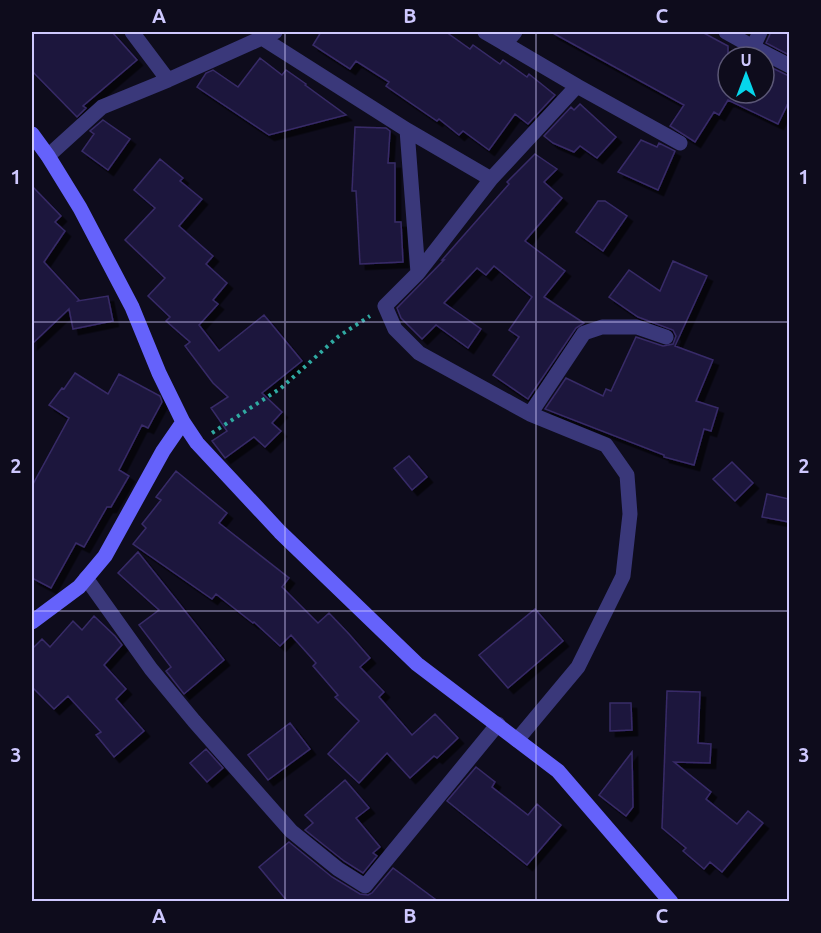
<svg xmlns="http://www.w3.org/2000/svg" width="821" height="933" font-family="Ubuntu,sans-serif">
  <defs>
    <filter id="shadow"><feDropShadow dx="5.5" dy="5.5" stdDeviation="0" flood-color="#0009"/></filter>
  </defs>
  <rect width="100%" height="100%" fill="#0e0c1c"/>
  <path fill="#1f183d" stroke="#372b68" stroke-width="1.5" filter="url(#shadow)" d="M32,32h80l25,28 -54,46 3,2 -9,9 -45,-46z
    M321,32h125l24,17 3,-4 27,19 3,-4 24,17 2,-3 26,21 -27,29 -13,-10 -26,36 -26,-19 -4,4 -20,-16 -2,2 -51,-35 3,-4 -33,-21 -6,8 -37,-24z
    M551,32h151l26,14v47h36v-29l25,12v25l-11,23 -50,-24 -9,15 -5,-3 -19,30 -25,-16 14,-21z
    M771,32h18v23l-23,-12z
    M260,58l22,17 4,-5 20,14 -1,1 41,30 -77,20 -72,-48 9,-14 7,-3 25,17z
    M580,104l36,33 -19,21 -17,-12 -6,6 -21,-9 -9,-7 27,-29 3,3z
    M103,120l27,19 -22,31 -26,-19 12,-17 -4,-3z
    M355,127l31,1 4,3 -2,32h7v59h6l2,40 -43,2 -4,-73h-4z
    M641,140l16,7 2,-4 16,8 -17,39 -40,-18z
    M535,154l22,15 -13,13 18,16 -37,43 40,30 -21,26 40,26 -8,5 -48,71 -35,-24 26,-38 -10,-7 23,-33 -38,-31 -8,9 -9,-7 -33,35 37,26 -13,19 -32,-23 -14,14 -21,-21 -4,-10 47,-48h-2l67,-76 -2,-2z
    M160,159l23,19 -3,3 22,18 -23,27 34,30 -7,8 21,19 -14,17 5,4 -19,21 20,26 45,-36 38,46 -40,32 20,19 -10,11 9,8 -16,16 -11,-10 -29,21 -13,-17 15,-10 -16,-23 17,-11 -15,-14 -28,-37 5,-4 -24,-21 4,-4 -22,-21 17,-18 -40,-38 30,-32 -21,-18z
    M32,186l29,30 -6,6 10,9 -21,31 35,38 -1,1 30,-5 5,25 -40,8 -4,-20 -37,35z
    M598,201h7l22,15 -24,35 -27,-19z
    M673,261l34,15 -32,70 38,14 -17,41 22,7 -7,23 -7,-2 -10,36 -30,-8v-2l-119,-46 21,-31 37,18 3,-7 5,2 25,-54 27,9 10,-2 3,-8 -3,-6 -35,-13 -29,-20 20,-27 31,21z
    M75,373l33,21 11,-20 41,22 2,6 -14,26 -6,-3 -23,45 10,6 -18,31h-4l-23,40 -8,-4 -25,45 -19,-10v-92l37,-68 -20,-13 13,-17 2,1z
    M409,456l18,21 -15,13 -18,-22z
    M732,462l21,21 -18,18 -22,-22z
    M176,471l51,42 -8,10 70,55 -7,9 36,36 11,-10 20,21 21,24 -10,9 24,25 -5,5 33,38 23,-21 23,24 -21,20 -3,-2 -24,22 -23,-25 -28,30 -31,-29 31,-33 -24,-24 3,-2 -25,-29 3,-3 -25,-28 -11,11 -26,-24 -1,1 -37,-29 -4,5 -79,-55 13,-16 -4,-4 19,-24 -5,-3z
    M767,494l22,5v23l-27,-5z
    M138,552l86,108 -40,34 -18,-23 5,-4 -32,-42 20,-15 -41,-37z
    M535,609l28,32 -55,47 -29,-33z
    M94,616l21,20 7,9 -18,20 22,24 -10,10 28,32 -30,26 -18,-22 5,-3 -33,-36 -14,13 -22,-22v-38l10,-10 8,8 23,-26 9,9z
    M667,691l33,1 -2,51 13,1 -1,19 -36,-1 37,30 -5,7 31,25 11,-13 15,12 -41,49 -12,-10 -6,7 -21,-18 3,-3 -24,-20z
    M610,703h21l1,27 -22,1z
    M290,723l20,26 -42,31 -20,-25z
    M206,749l17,19 -16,14 -17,-19z
    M632,752l1,55 -7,9 -27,-21z
    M476,767l19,15 -3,5 36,28 9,-11 24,21 -34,40 -80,-64z
    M345,780l24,28 -13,10 24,29 -7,6 4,3 -14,17 -19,-12 -39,-31 8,-7 -8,-8z
    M289,842l43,35 28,17 8,1 4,-2 21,-25 46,34h-151l-29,-35z"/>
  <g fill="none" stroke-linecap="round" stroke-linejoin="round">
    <path stroke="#30aaa2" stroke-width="4" stroke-dasharray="3 4.5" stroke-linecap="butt" d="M212,433l69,-45 58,-52 31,-20"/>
    <path stroke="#3a387a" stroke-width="15" d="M726,32l27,15 7,-15
      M262,38l145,92 11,143 -33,33 10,23 24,24 111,61 76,31 21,30 3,39 -7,62 -45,91 -61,73
      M505,44l10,-12
      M753,47l37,19
      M168,80l107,-48
      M577,86l103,57
      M407,130l84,49 86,-93 -92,-54
      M48,156l54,-49 66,-27 -36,-48
      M418,273l73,-94
      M530,414l54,-81 18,-6h35l29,10
      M86,578l65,91 43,52 97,110 47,38 27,17 133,-162"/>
    <path stroke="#6562fb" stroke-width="15" d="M32,134l16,22 32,52 52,99 27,66 24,49 14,21 83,89 137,132 141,107 113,131
      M32,622l47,-35 26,-31 58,-105 20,-29"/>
  </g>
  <path fill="none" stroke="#cec8fe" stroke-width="1.5" stroke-opacity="0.55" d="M285,32v870M536,32v870M32,322h758M32,611h758"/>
  <rect width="821" height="933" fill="none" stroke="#0e0c1c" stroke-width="66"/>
  <g transform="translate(746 75)"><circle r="28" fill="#0e0c1c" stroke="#5b5776" stroke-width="1.5"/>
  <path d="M0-4.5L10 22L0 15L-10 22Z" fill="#06d6ec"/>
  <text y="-9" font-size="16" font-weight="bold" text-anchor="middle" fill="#cec8fe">U</text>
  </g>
  <rect x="33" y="33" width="755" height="867" fill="none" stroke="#cec8fe" stroke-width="2"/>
  <g font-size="20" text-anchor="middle" font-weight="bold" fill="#cec8fe">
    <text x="159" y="23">A</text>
    <text x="410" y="23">B</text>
    <text x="662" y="23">C</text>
    <text x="16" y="184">1</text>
    <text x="804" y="184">1</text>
    <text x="16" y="473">2</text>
    <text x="804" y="473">2</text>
    <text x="16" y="762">3</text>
    <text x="804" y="762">3</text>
    <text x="159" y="923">A</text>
    <text x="410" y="923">B</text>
    <text x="662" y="923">C</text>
  </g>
</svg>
